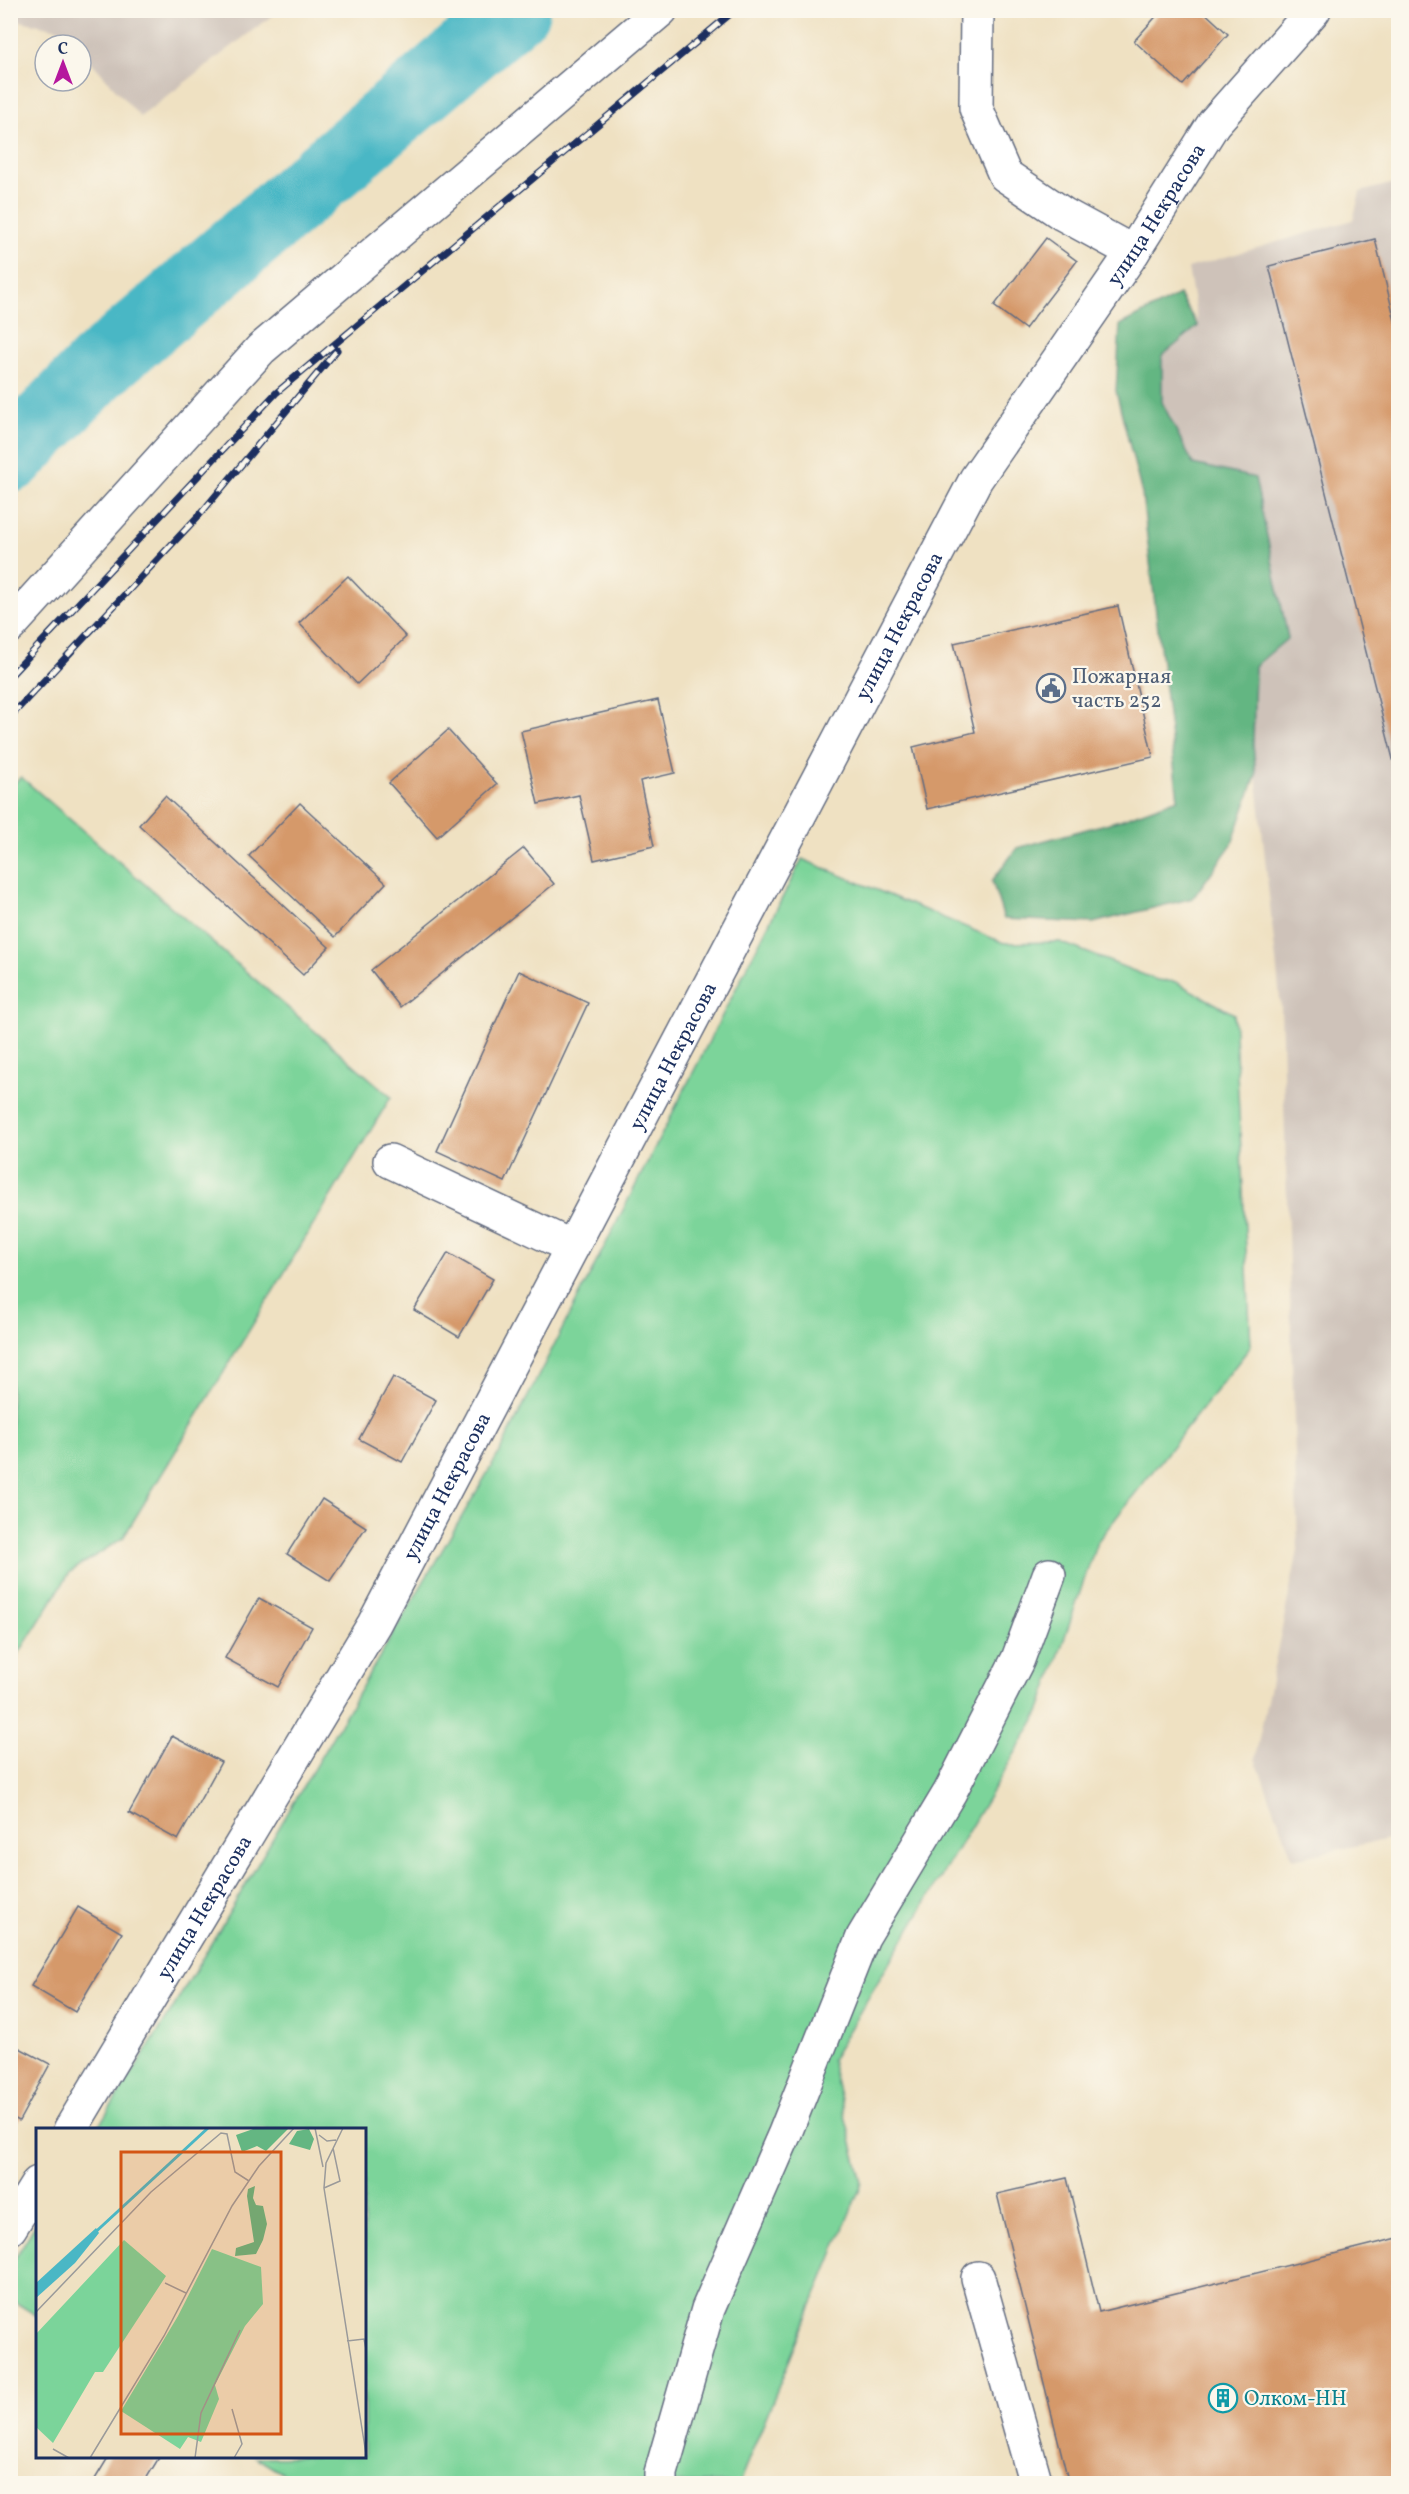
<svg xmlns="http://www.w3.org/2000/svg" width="1409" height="2494" font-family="Vollkorn,serif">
  <rect width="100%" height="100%" fill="#fbf7ec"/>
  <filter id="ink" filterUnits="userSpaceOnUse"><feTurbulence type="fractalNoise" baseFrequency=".0167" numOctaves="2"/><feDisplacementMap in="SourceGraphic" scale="12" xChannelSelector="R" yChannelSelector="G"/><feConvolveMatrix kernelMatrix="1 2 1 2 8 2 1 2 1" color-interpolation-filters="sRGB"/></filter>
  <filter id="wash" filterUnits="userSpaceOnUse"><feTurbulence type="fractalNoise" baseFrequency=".008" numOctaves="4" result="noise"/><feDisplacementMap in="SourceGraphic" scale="24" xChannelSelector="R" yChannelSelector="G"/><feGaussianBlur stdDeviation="1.35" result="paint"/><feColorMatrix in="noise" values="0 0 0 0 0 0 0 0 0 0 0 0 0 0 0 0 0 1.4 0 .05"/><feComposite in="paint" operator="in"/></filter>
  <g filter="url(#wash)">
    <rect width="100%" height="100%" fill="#efe1c2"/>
    <path fill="#cec2b9" d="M10,11l1,-1 267,1 -138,106 -59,-67v-5h-4l-14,-15 -52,-11z
      M1398,182v1655l-105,22 -38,-101 43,-207 -17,-543 -28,-263 2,-267 -62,-14 -31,-62v-46l36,-30 -10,-58 165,-48 7,-28z"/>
    <path fill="#7bd49a" stroke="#4b827c" stroke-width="1.5" d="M21,777l370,320 -268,441 -53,34 -59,94 -1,-879z
      M802,859l202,84 56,-1 97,38 19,2 58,32 17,332 -154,196 -58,171 -208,347 31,123 -123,300h-442l-42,-26 109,-1v-326h-268l76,-120 326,-555z
      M37,2222v94l-27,-17 1,-34z"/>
    <path fill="#64b682" stroke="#407270" stroke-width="1.5" d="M1179,295l19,31 -36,30v46l31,62 62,14 33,160 -33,28 -2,79 3,30 -24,69 -39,54 -100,25 -89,-4 -12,-38 25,-33 103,-28 58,-21 -36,-305 -26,-103 4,-66z"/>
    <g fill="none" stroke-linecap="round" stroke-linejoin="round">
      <path stroke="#4ab7c5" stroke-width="70" d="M10,458l89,-91 416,-357"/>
    </g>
    <g id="blocks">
      <path fill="#d5996a" d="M1162,10h40l26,24 -45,51 -49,-44z
        M1046,238l31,23 -52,68 -31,-23z
        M1375,239l23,94v446l-129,-513z
        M348,576l58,61 -49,47 -58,-61z
        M1118,606l35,151 -226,52 -14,-62 62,-15 -21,-89z
        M658,700l17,73 -35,8 14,65 -60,14 -15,-65 -41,9 -17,-73z
        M448,730l49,54 -60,53 -48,-54z
        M165,796l164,151 -26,28 -164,-150z
        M300,803l86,80 -51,54 -86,-81z
        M524,848l30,36 -154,123 -29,-37z
        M519,971l69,32 -83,179 -68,-31z
        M448,1253l45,26 -34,58 -45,-27z
        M393,1377l43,23 -34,62 -43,-23z
        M322,1499l44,28 -36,54 -43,-27z
        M259,1598l53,29 -34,60 -53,-29z
        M172,1736l49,26 -43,78 -49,-27z
        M78,1907l44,26 -47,79 -44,-26z
        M10,2043l40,21 -31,57 -9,-5z
        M1067,2178l32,134 299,-74v246h-329l-72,-290z
        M109,2456h51l-17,28h-51z"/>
    </g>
  </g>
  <g filter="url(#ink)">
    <use href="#blocks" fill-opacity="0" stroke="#656d81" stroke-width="1.5"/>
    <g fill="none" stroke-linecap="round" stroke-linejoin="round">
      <g stroke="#656d81" stroke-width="36">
        <g id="minor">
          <path d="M977,10l-1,98 29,67 58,39 70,38"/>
          <path d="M10,626l251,-277 400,-339"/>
          <path d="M390,1161l182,86"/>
          <path id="s1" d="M70,2130l304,-506 602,-1145 157,-227 81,-129 100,-113"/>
          <path d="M10,2228l28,-45"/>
          <path d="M978,2278l58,206"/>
          <path d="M661,2484v-11l47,-164 77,-176 78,-196 87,-145 68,-133 31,-84"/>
        </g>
      </g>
      <use href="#minor" stroke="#fff" stroke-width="33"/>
      <g stroke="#1b2f5e" stroke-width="7">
        <path id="rail" d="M10,676l266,-283 459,-383
          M10,717l192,-205 135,-162"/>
      </g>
      <use href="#rail" stroke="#fbf7ec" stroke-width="4.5" stroke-dasharray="14" stroke-linecap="butt"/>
    </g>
  </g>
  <defs>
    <g id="civic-ring" transform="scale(1.5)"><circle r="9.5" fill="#fbf7ec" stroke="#5c6f8a" stroke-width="1.5"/><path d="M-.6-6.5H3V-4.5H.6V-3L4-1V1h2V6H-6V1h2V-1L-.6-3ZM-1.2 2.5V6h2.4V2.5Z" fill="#5c6f8a"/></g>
    <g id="building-ring" transform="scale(1.5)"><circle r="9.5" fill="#fbf7ec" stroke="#0f9aa8" stroke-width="1.5"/><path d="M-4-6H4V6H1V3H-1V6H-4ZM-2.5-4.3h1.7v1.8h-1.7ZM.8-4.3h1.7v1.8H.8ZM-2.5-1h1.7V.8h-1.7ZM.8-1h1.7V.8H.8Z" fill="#0f9aa8"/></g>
  </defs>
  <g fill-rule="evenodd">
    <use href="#civic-ring" x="1051" y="688"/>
    <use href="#building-ring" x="1223" y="2398"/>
  </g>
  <g text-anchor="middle" stroke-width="4.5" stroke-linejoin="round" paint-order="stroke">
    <g font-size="21" fill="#1b2f5e" stroke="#fbf7ec">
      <text dy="7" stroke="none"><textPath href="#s1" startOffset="2204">улица Некрасова</textPath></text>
      <text dy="7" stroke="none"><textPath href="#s1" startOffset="1718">улица Некрасова</textPath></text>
      <text dy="7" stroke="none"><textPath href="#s1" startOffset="1232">улица Некрасова</textPath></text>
      <text dy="7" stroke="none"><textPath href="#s1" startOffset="746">улица Некрасова</textPath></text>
      <text dy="7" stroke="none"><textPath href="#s1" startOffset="260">улица Некрасова</textPath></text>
    </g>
    <g font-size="21" fill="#4e5e75" stroke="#fbf7ec" text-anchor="start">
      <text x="1072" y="683">Пожарная<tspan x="1072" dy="24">часть 252</tspan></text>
    </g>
    <g font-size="21" fill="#0d838f" stroke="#fbf7ec" text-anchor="start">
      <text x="1244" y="2405">Олком-НН</text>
    </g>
  </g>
  <g transform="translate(36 2128)">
    <rect width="330" height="330" fill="#efe1c2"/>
    <path d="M88,112l42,36 -63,96h-8l-42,71 -17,-16v-93zM176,121l49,18 2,37 -18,22 -30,59 4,14 -18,43 -13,-5 -8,12 -59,-38 57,-95z" fill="#7bd49a"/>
    <path d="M220,0h33l-23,23 -9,-5 -15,6 -6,-17zM273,1l5,10 -4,11 -21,-6 8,-13zM219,58l-2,12 3,7 7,1 4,18 -4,16 -7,14 -21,2 1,-8 18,-6 -7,-46 1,-7z" fill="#64b682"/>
    <path d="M60,100l3,5 -24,30 -39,35v-15z" fill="#4ab7c5"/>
    <path fill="none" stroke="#4ab7c5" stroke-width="3" d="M53,110l119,-110"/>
    <path fill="none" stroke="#9a9a9a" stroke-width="1.5" d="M279,0l8,39M307,0l-17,35 -2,25 42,266M283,7l8,6 9,-1M288,60l16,-7 -7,-33M129,155l21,10M0,184l115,-120 70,-59 6,1 8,38 14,9M311,213l17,-2 2,10M196,281l10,35 -8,14M17,321l16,9M54,330l74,-122 68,-130 27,-40 35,-38M159,330l6,-45 39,-83"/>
    <path fill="#d45514" fill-opacity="0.15" stroke="#d45514" stroke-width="3" d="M85,24h160v282h-160z"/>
    <rect width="330" height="330" fill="none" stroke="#1b2f5e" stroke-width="3"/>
  </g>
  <rect width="1409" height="2494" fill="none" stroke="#fbf7ec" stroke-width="36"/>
  <g transform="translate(63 63)"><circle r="28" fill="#fbf7ec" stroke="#a1a7b3" stroke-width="1.5"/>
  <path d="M0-4.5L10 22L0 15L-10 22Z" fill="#b5179e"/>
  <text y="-9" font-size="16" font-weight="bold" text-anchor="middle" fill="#1b2f5e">С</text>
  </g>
</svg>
